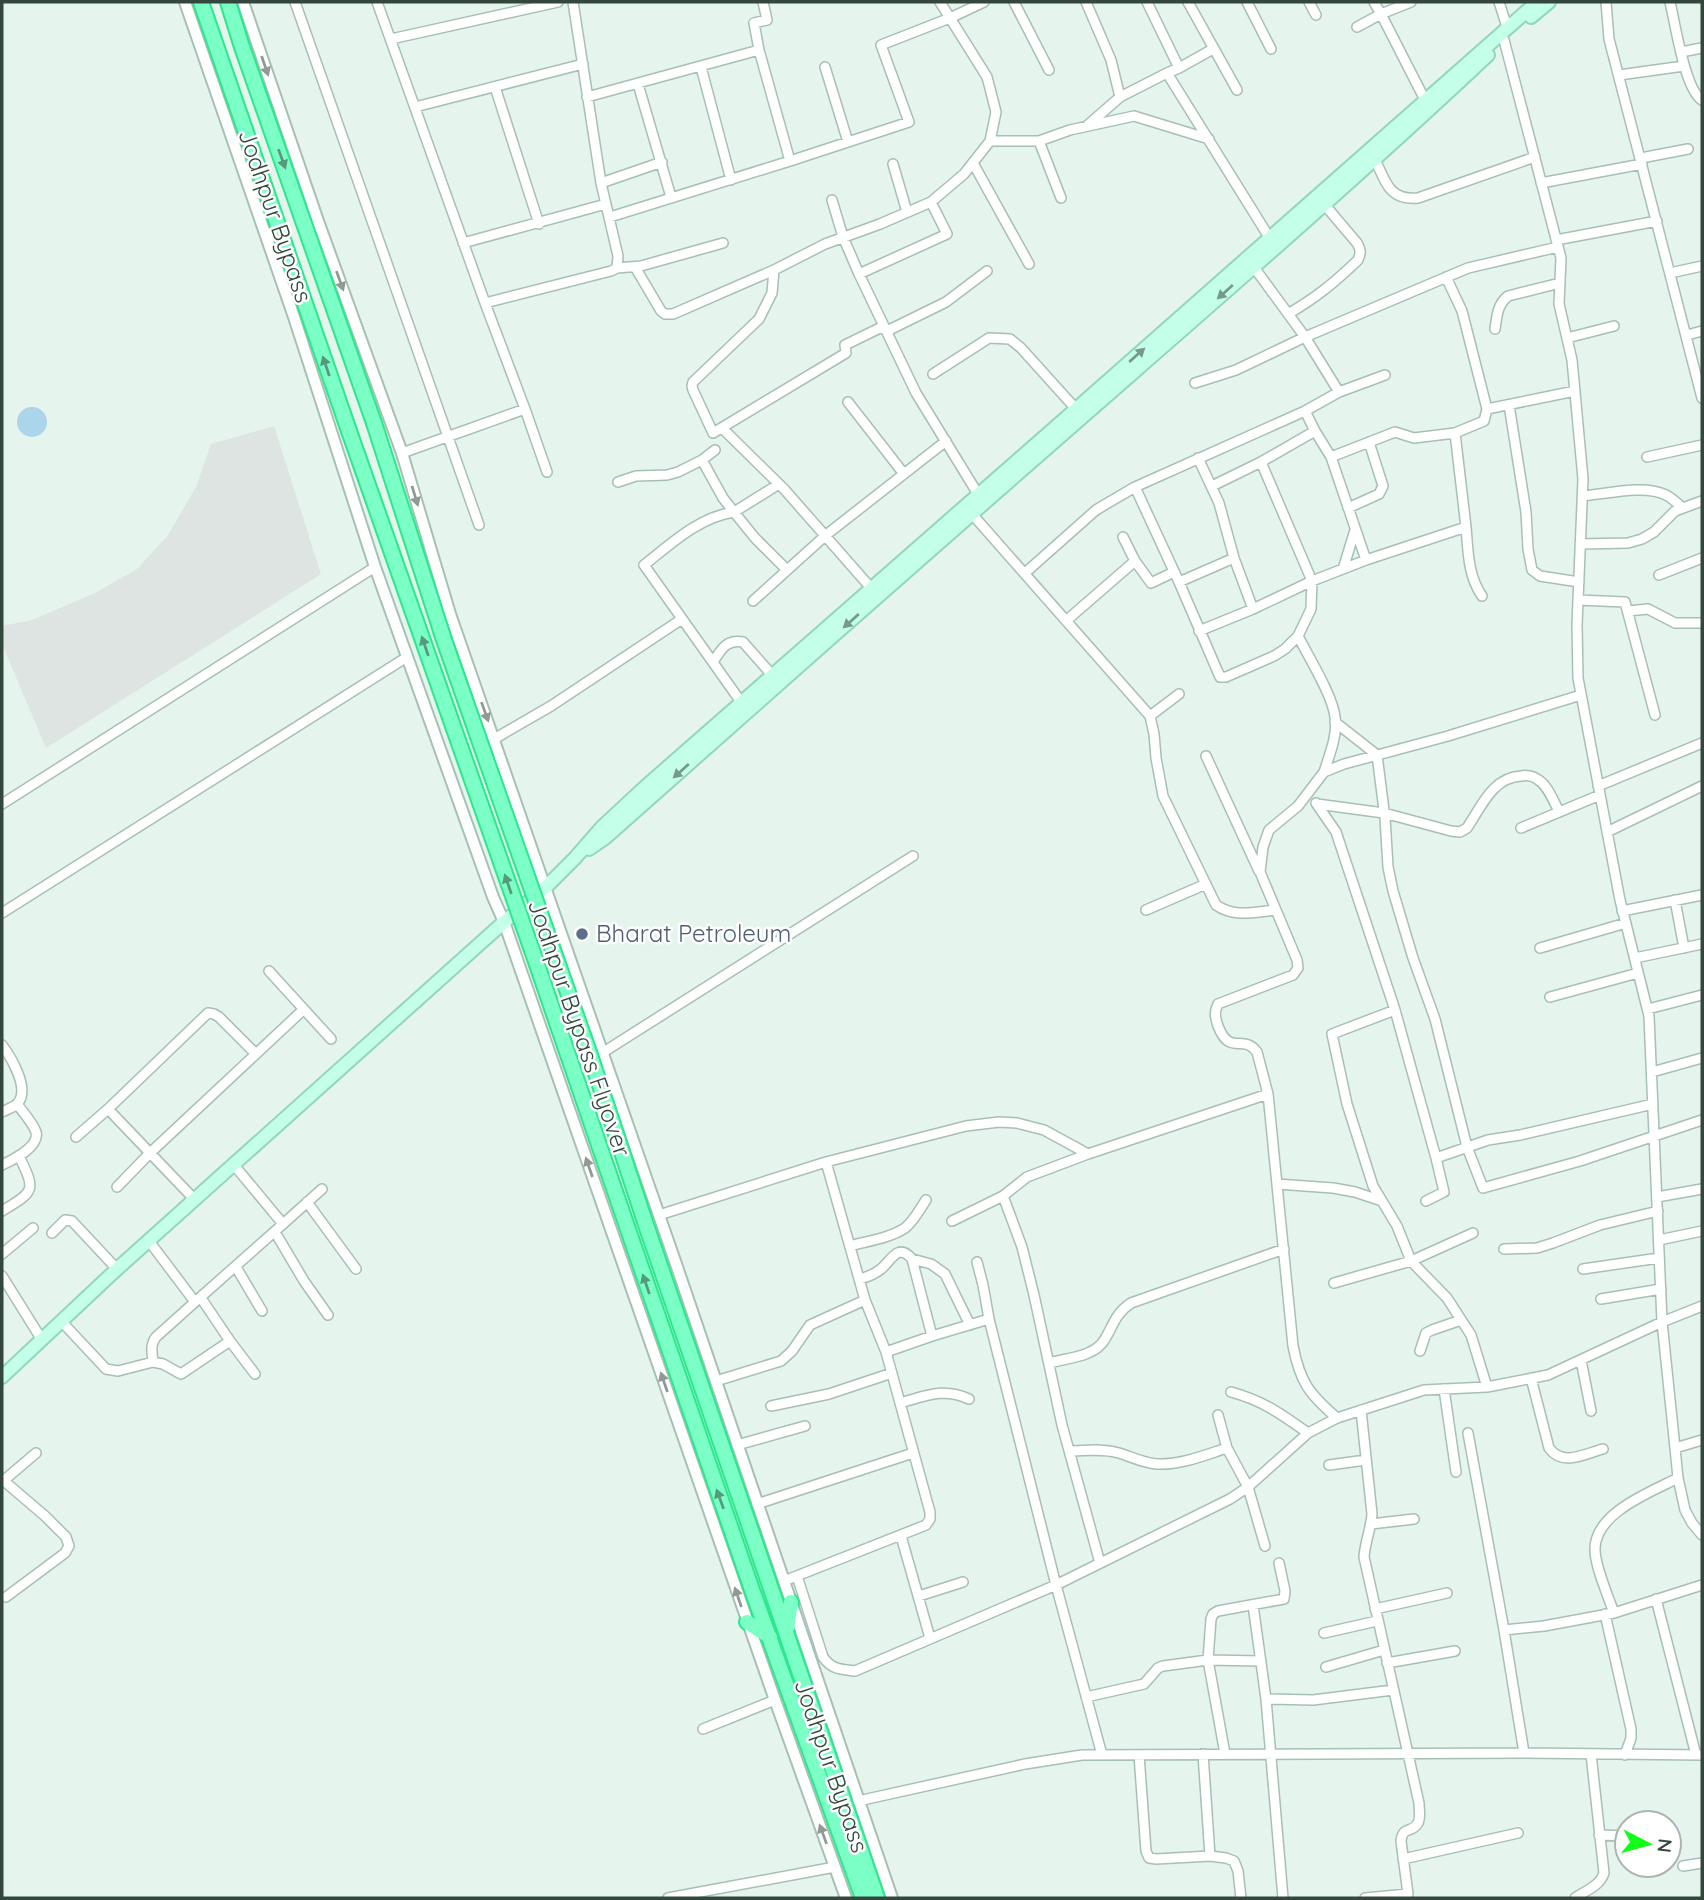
<svg xmlns="http://www.w3.org/2000/svg" width="1704" height="1900" font-family="Quicksand,sans-serif">
  <rect width="100%" height="100%" fill="#e5f4ed"/>
  <path fill="#abd5eb" d="M17 422a15 15 0 1 1 30 0a15 15 0 1 1-30 0Z"/>
  <path fill="#dee4e1" d="M274,426l47,148 -275,174 -44,-104v-18l30,-6 63,-27 42,-24 31,-34 28,-48 15,-43z"/>
  <g fill="none" stroke-linecap="round" stroke-linejoin="round">
    <g stroke="#a7c0b4" stroke-width="12">
      <path id="minor" d="M295,2l184,523
        M377,2l108,301 40,106 -123,44
        M984,2l-34,16 37,59 9,35 -6,29h49l31,-11 64,-14 75,23
        M1014,2l35,68
        M1086,2l25,58 9,37
        M1147,2l32,66 34,-19
        M1188,2l49,88
        M1247,2l24,47
        M1309,2l7,13
        M1411,2l-30,12 44,86
        M1499,2l8,25
        M1606,2l3,37 93,359
        M1670,2c5,21 15,88 32,98
        M1357,27l24,-13 -7,-12
        M391,39l167,-37
        M1504,40l57,218 -2,46 13,56 11,119 -6,146 1,53 42,222 29,116 13,306 13,126 3,30 7,32 7,13 10,12
        M1681,52l21,-4
        M701,67l30,113
        M825,67l23,75
        M1179,68l-12,5 102,164
        M1619,75l65,-9
        M638,84l33,113
        M495,87l44,137
        M587,97l172,-47 -5,-27 13,-3 -4,-18
        M415,107l168,-43
        M1088,125l32,-28 47,-24
        M1039,141l22,57
        M1641,158l47,-9
        M1375,159c10,22 14,42 43,39l117,-41
        M790,161l119,-39 -28,-77 69,-27 -10,-16
        M973,163l56,101
        M893,164l14,48
        M601,183l61,-21
        M1541,183l101,-19
        M832,200l11,37 16,37 57,119 65,106
        M610,217l180,-56 -31,-111
        M1556,240l101,-19
        M463,243l143,-39
        M1253,266l52,71 163,-69 90,-21
        M635,267l26,44 4,3h8l101,-44 51,-26 55,-20 51,-22 33,-28 26,-33
        M617,268l24,-2 82,-23
        M774,270l-2,23 -13,26 -66,63 -1,4 1,4 20,43 133,-80 -1,-8 39,-19
        M1670,273l32,-7
        M859,274l88,-40 -16,-32
        M1446,277l16,34 25,98 88,-18
        M485,303l126,-32 6,-3 1,-12 -17,-73 -28,-181
        M1288,314c29,-17 46,-31 70,-54 3,-7 3,-10 -1,-17l-33,-39
        M1495,329c2,-13 2,-24 13,-33l52,-13
        M887,331l59,-29 41,-31
        M1687,335l15,-4
        M1567,338l47,-12
        M933,374l56,-36 21,1 11,9 55,61
        M1195,383l41,-13 69,-33 34,55 -34,19 10,20 -54,31 51,119 -1,28 -13,27 -13,13 -11,7 -48,21h-6l-41,-95 -44,-95 170,-76
        M1339,392l46,-17
        M848,402l56,72
        M1509,405l17,107 2,37 4,21 8,6 39,6
        M525,409l22,63
        M722,428l62,61 87,99
        M1331,457l64,-25 19,6 41,-5
        M1647,457l55,-12
        M1198,458l21,45 15,55
        M702,460l21,38 11,14 45,-28
        M618,482l18,-6 31,-1 11,-3 24,-12 13,-10
        M1212,486l49,-24
        M1583,496c23,-2 62,-12 83,-1 6,3 12,9 17,13
        M1348,508l31,-14 4,-8 -14,-44
        M972,514l178,202 4,18 2,24 7,38 53,109c19,13 37,7 60,5l21,50 1,8 -5,7 -75,29c-4,8 -3,13 0,22 12,31 25,7 39,26l11,42 25,252c7,36 16,48 44,72
        M1466,527c2,24 2,49 16,69
        M1123,537l12,24
        M1580,544l48,-1 14,-4 12,-7 21,-21 27,-10
        M1366,560l100,-33 -11,-94 29,-12 3,-12
        M1343,569l12,-39
        M1025,573l71,-63 39,-23
        M1659,575l43,-17
        M1179,582l55,-24 19,51
        M1578,600l47,2 30,113
        M753,601l73,-66 120,-94
        M1628,611l20,-2 27,14h27
        M1067,620l68,-59 16,22 23,-11
        M1199,631l54,-22 59,-28 54,-21 -35,-103 -16,-26
        M1298,636c10,20 35,60 37,81 3,18 -6,39 -11,55
        M713,662c8,-12 13,-23 30,-20l29,33
        M741,702l-97,-137c27,-21 55,-48 90,-53l21,26 32,32
        M1150,716l29,-22
        M1335,722l42,33 8,63 3,49 5,24 20,67 22,61 32,128 16,41 97,-27 122,-41
        M494,739l57,-33 131,-87
        M1206,756l53,115
        M1598,786l104,-43
        M1316,803l20,29 59,178
        M2,804l373,-237
        M1317,804l67,9 67,18 9,1 7,-4c14,-21 26,-51 54,-52 5,-1 12,0 16,3 11,6 16,22 22,32
        M1521,828l79,-33
        M1607,832l95,-46
        M1675,900l9,48
        M1146,910l60,-26
        M1276,910l-16,-38 3,-25 6,-17 29,-24 26,-34 20,-8 104,-28 133,-41
        M1622,911l80,-16
        M2,913l405,-256
        M1540,948l86,-25
        M1635,958l67,-14
        M269,971l62,68
        M1550,997l88,-24
        M1648,1009l54,-14
        M2,1045c9,12 29,45 15,59 -3,3 -11,6 -15,8
        M602,1053l311,-197
        M1652,1072l50,-14
        M108,1109l87,91
        M76,1137l32,-28 100,-96 6,1 5,3 37,37
        M826,1162l140,-36 33,-4 18,1 27,7 44,24
        M2,1165c10,-5 38,-18 34,-33 -3,-9 -13,-20 -19,-28
        M234,1165l49,59 39,-35
        M1277,1184l56,4 22,4 27,9
        M117,1187l33,-34 153,-143
        M1003,1196l19,51 12,48 28,130 38,138
        M1657,1197l45,-8
        M1426,1201l18,-9 -8,-34
        M307,1202l49,67
        M2,1211c33,-20 34,-20 17,-55
        M659,1215l167,-53 39,138 21,52 44,160v7l-4,6 -142,56
        M952,1221l51,-25 24,-19 61,-23 180,-60
        M275,1232l29,49 24,34
        M52,1233l13,-13 7,1 45,48
        M1473,1233l-62,28 36,37 24,37 16,52
        M1659,1240l43,-9
        M149,1241l46,61 88,-78
        M850,1246c18,-5 40,-8 55,-18 9,-7 15,-19 21,-28
        M1504,1249l33,-1 16,-5 47,-18 58,-14
        M2,1254l31,-26
        M912,1259l19,5 14,10 25,51
        M977,1262l6,23 6,34
        M236,1267l26,44
        M1583,1269l76,-11
        M2,1276l40,64
        M1334,1283l77,-22 -14,-35 -24,-40 -26,-82 -15,-70 63,-24 41,148 52,-18 32,-5 133,-31
        M1601,1299l60,-10
        M62,1322l44,47 12,2 35,-9 10,2 18,10 49,-33 -29,-43
        M230,1341l25,33
        M1420,1351l6,-18 6,-3 29,-10
        M886,1352l46,-16
        M1581,1360l10,51
        M153,1362c-1,-10 -3,-17 3,-25l39,-35
        M1049,1363c18,-5 46,-6 56,-24 9,-15 10,-25 26,-36l153,-54
        M1531,1378l18,70c14,19 35,6 54,1
        M716,1381l65,-20 11,-10 18,-26 55,-25
        M1444,1389l12,83
        M1231,1392c33,9 50,22 77,41
        M900,1403c26,-7 43,-16 69,-4
        M771,1406l58,-12 63,-21
        M1361,1410l11,104c-1,15 -7,28 -8,43l55,246c0,7 2,14 -1,20 -6,11 -15,2 -17,18l7,53 -43,4
        M1218,1415l9,33 21,39 17,59
        M1468,1433l36,197 40,-4 70,-13 88,-28
        M737,1445l68,-19
        M1675,1448l27,-8
        M1069,1451c16,0 34,-3 50,2 13,4 24,10 38,11 24,1 48,-9 70,-16
        M1329,1465l37,-5
        M4,1481l41,35 21,21 3,9 -4,7 -59,44
        M2,1482l34,-29
        M757,1504l156,-51
        M1371,1524l43,-5
        M901,1536l29,102
        M797,1576l26,81c9,13 18,12 32,14l201,-86 -67,-266 -57,17 -20,-77c-14,-17 -21,2 -31,10 -6,5 -14,8 -21,10
        M919,1596l44,-14
        M1656,1599l40,156
        M1253,1605l13,94 17,199
        M1375,1609l72,-16
        M1614,1613c-6,-17 -19,-47 -19,-63 -1,-37 56,-58 83,-72
        M1605,1614l26,115v9l-6,17
        M1504,1630l20,123
        M1324,1633l53,-12
        M1387,1663l68,-12
        M1326,1667l58,-17
        M1086,1697l58,-13 14,-16 5,-2 45,-6 53,1
        M1266,1699l47,1 80,-10
        M703,1729l72,-29
        M1203,1754l7,102 16,2 8,3 4,10 3,27
        M1225,1754l-17,-94 3,-41 2,-5 5,-3 66,-12 1,-8 -6,-28
        M1102,1755l-46,-170 174,-86 18,-12 60,-54 29,-15 87,-28 63,-3 61,-12 114,-53 40,-16
        M1139,1755l7,96 3,7 7,1 54,-3
        M858,1801l167,-37 57,-9 442,-2 178,2
        M1599,1835l28,1
        M1403,1859l115,-26
        M1683,1866l19,-3
        M668,1898l167,-31
        M1575,1898c10,-7 25,-12 29,-25l-13,-119"/>
    </g>
    <g stroke="#a7c0b4" stroke-width="14">
      <path id="tertiary" d="M185,2l109,315 81,250 118,330 11,25 271,778 71,198
        M243,2l75,219 84,232 48,161 226,650 216,634"/>
    </g>
    <g stroke="#91d7bc" stroke-width="16">
      <path id="secondary" d="M1531,17l18,-15
        M589,849l16,-11c139,-123 278,-247 418,-369 156,-137 314,-272 465,-414
        M2,1377l115,-108 387,-347 41,-34 30,-30 27,-31 43,-40 431,-378 461,-407"/>
    </g>
    <g stroke="#2be88c" stroke-width="18">
      <path id="trunk" d="M201,2l148,429
        M228,2l14,45 132,376
        M768,1580l109,318
        M751,1587l112,311
        M747,1622l23,15
        M787,1628l4,-26"/>
    </g>
    <use href="#minor" stroke="#fff" stroke-width="9"/>
    <use href="#tertiary" stroke="#fff" stroke-width="10"/>
    <use href="#secondary" stroke="#c4ffea" stroke-width="12"/>
    <use href="#trunk" stroke="#7cffc6" stroke-width="14"/>
    <g stroke="#2be88c" stroke-width="18" stroke-linecap="butt">
      <path id="trunk-bridge" d="M374,423l70,217 146,415 55,167 123,358
        M349,431l184,522 218,634"/>
    </g>
    <use href="#trunk-bridge" stroke="#7cffc6" stroke-width="14"/>
  </g>
  <defs><path id="oneway-solid" d="M-6-.8H1V-3.2L6.5 0L1 3.2V.8H-6Z" transform="scale(1.75)"/></defs>
  <g fill="#8f9a94">
    <use href="#oneway-solid" transform="translate(265 66) rotate(71)"/>
    <use href="#oneway-solid" transform="translate(340 281) rotate(70)"/>
    <use href="#oneway-solid" transform="translate(415 496) rotate(73)"/>
    <use href="#oneway-solid" transform="translate(485 712) rotate(70)"/>
    <use href="#oneway-solid" transform="translate(589 1167) rotate(-109)"/>
    <use href="#oneway-solid" transform="translate(664 1382) rotate(-109)"/>
    <use href="#oneway-solid" transform="translate(738 1597) rotate(-109)"/>
    <use href="#oneway-solid" transform="translate(823 1834) rotate(-110)"/>
  </g>
  <g fill="#549a7b">
    <use href="#oneway-solid" transform="translate(282 159) rotate(70)"/>
    <use href="#oneway-solid" transform="translate(326 366) rotate(-109)"/>
    <use href="#oneway-solid" transform="translate(425 646) rotate(-109)"/>
    <use href="#oneway-solid" transform="translate(508 884) rotate(-109)"/>
    <use href="#oneway-solid" transform="translate(646 1284) rotate(-109)"/>
    <use href="#oneway-solid" transform="translate(720 1499) rotate(-110)"/>
  </g>
  <g fill="#759a8b">
    <use href="#oneway-solid" transform="translate(1225 292) rotate(138)"/>
    <use href="#oneway-solid" transform="translate(1137 355) rotate(-42)"/>
    <use href="#oneway-solid" transform="translate(851 621) rotate(138)"/>
    <use href="#oneway-solid" transform="translate(681 771) rotate(138)"/>
  </g>
  <circle fill="#5c6f8a" stroke="#fff" stroke-width="2.5" cx="582" cy="934" r="7"/>
  <g text-anchor="middle" stroke-width="5" stroke-linejoin="round" paint-order="stroke">
    <g font-size="24" fill="#34473d" stroke="#fff">
      <text transform="translate(275 216) rotate(71)" y="8">Jodhpur Bypass</text>
      <text transform="translate(579 1028) rotate(71)" y="8">Jodhpur Bypass Flyover</text>
      <text transform="translate(831 1766) rotate(71)" y="8">Jodhpur Bypass</text>
    </g>
    <g font-size="24" fill="#4e5e75" stroke="#fff" text-anchor="start">
      <text x="596" y="942">Bharat Petroleum</text>
    </g>
  </g>
  <rect width="1704" height="1900" fill="none" stroke="#34473d" stroke-width="7"/>
  <g transform="translate(1648 1844) rotate(96)"><circle r="33" fill="#ffffff" stroke="#aeb5b1" stroke-width="2"/>
  <path d="M0-5L12 26L0 18L-12 26Z" fill="#11ff19"/>
  <text y="-10" font-size="19" font-weight="bold" text-anchor="middle" fill="#34473d">N</text>
  </g>
</svg>
